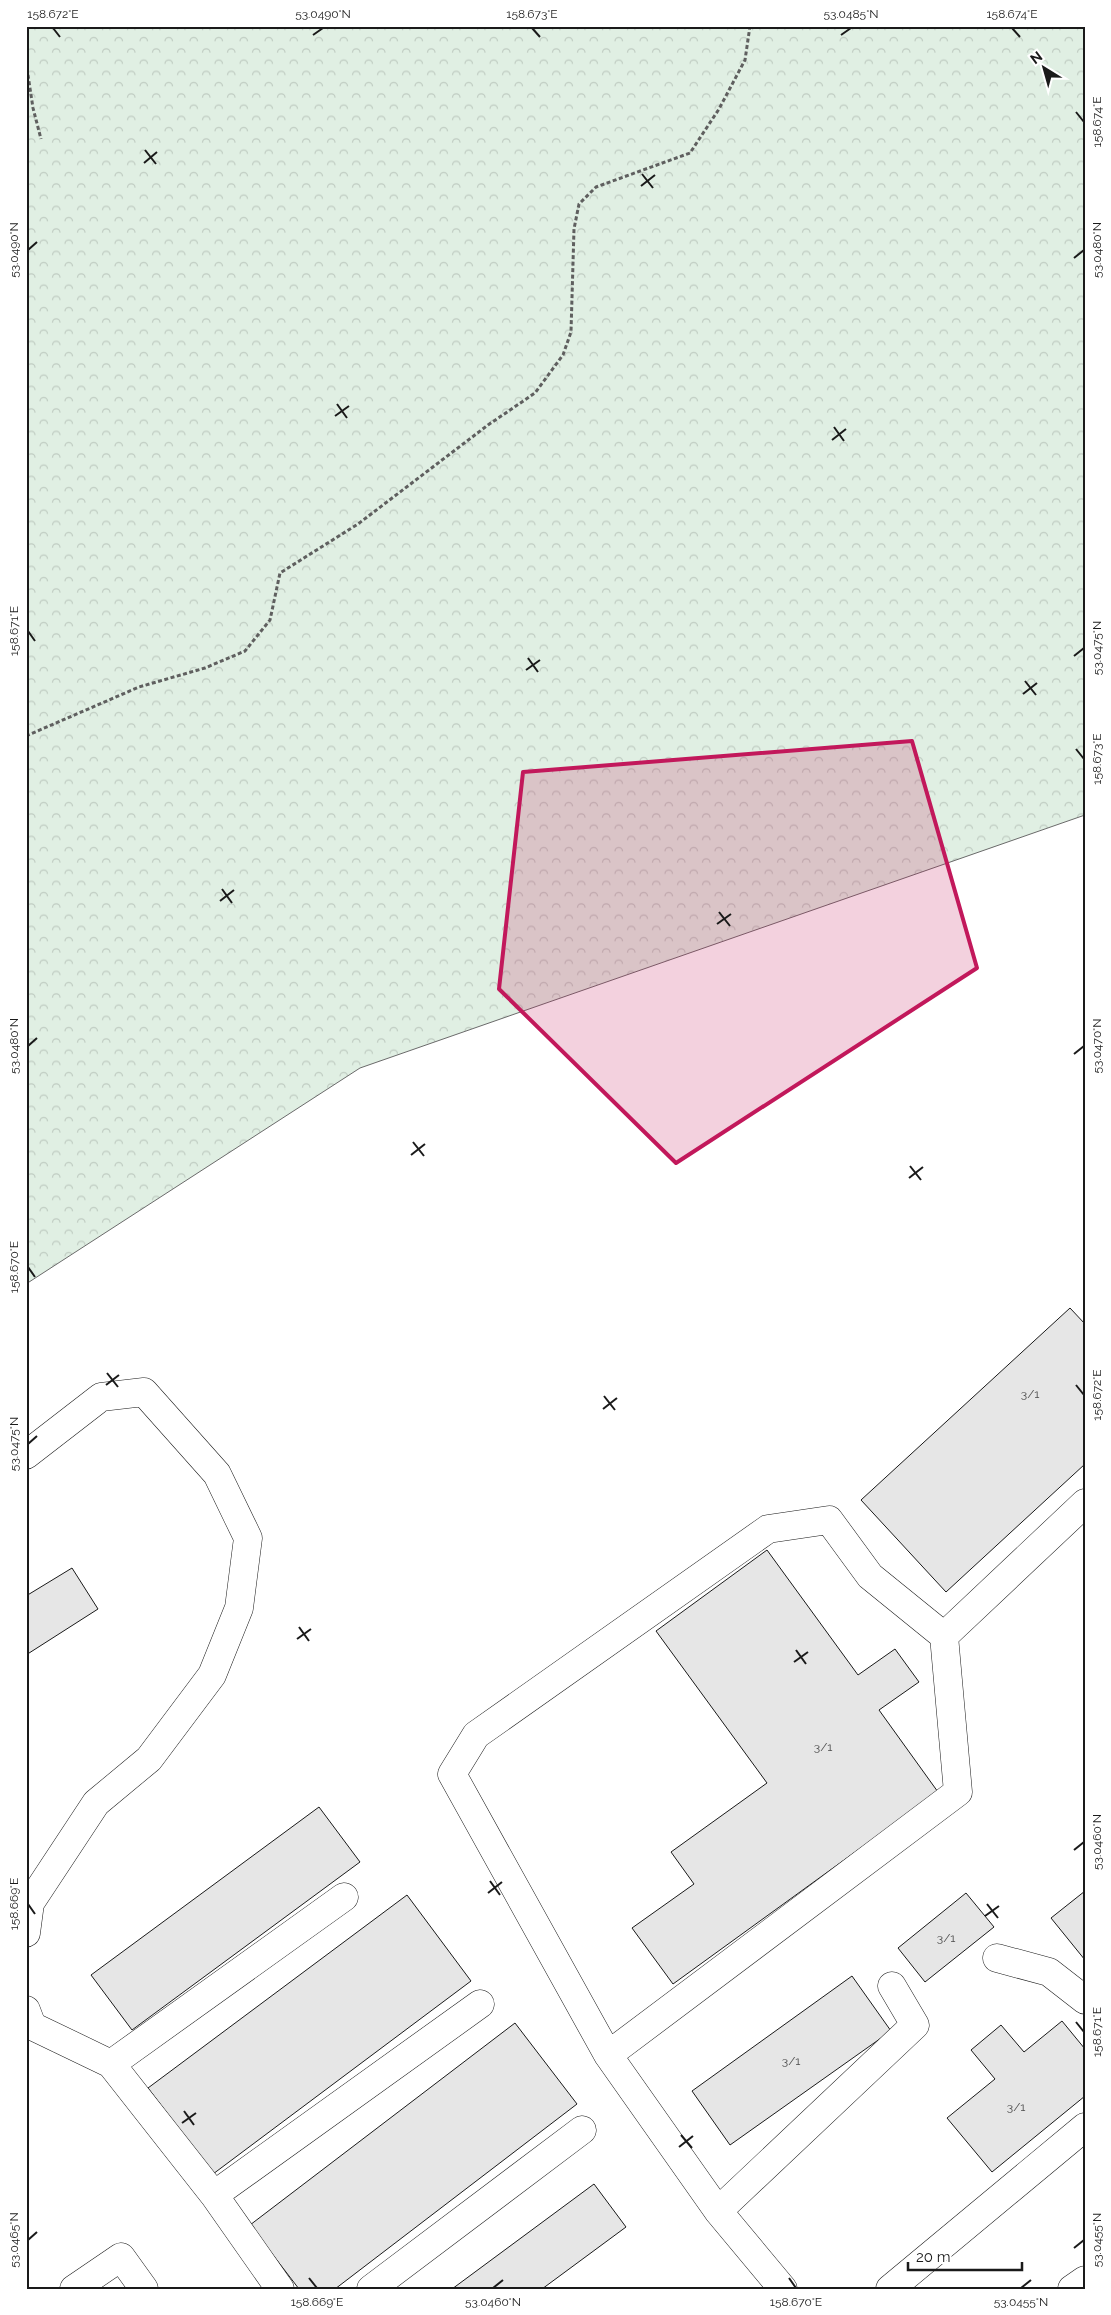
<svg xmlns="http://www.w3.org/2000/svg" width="1111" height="2315" font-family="Raleway,sans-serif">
  <defs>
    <pattern id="forest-crowns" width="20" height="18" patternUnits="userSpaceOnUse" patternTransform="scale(1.25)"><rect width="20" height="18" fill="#e0efe3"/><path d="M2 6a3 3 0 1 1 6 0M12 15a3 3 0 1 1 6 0" fill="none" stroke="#c0ccc2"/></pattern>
  </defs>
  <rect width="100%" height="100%" fill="#fff"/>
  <path fill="url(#forest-crowns)" stroke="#6a6a6a" d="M26,26h1059v789l-725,253 -334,216z"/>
  <path fill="#e6e6e6" stroke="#1a1a1a" d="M1070,1308l15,16v140l-139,128 -85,-92z
    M767,1550l91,125 37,-26 24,33 -40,28 59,82 -265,192 -41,-56 62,-44 -23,-32 96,-69 -111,-152z
    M72,1568l26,41 -72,46v-59z
    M319,1807l41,55 -228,168 -41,-55z
    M1085,1891v69l-34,-42z
    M966,1893l28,34 -69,55 -27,-34z
    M407,1895l64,86 -258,193 -65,-86z
    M852,1976l39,55 -161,114 -38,-54z
    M1062,2021l23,28v47l-93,76 -45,-54 48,-39 -24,-29 30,-25 23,27z
    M515,2023l62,81 -242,185h-36l-49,-64z
    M594,2184l32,43 -84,62h-90z"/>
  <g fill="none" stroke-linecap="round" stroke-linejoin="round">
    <g stroke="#1a1a1a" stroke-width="29">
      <path id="minor" d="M26,1455l75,-58 43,-5 73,82 31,64 -9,70 -27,67 -63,84 -53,44 -66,100 -4,30
        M944,1636l141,-133
        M997,1958l52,14 36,28
        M26,2010l6,16 79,38 103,131 66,94
        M608,2055l350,-263 -14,-156 -74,-60 -41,-56 -61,9 -292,206 -24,39 156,281 110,156 65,78
        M111,2064l233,-167
        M214,2195l266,-191
        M718,2211l197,-186 -23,-39
        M74,2289l47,-32 23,32
        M371,2289l211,-159
        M890,2289l195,-162
        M1072,2289l13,-9"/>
    </g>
    <path stroke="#5f5f5f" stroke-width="3" stroke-dasharray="4 2.5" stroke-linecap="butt" d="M26,62l7,46 8,31
      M26,736l113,-49 66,-19 40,-17 25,-31 10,-47 78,-49 130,-99 47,-32 28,-38 8,-23 3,-103 5,-25 17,-17 94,-34 29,-44 26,-49 5,-34"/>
    <use href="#minor" stroke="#fff" stroke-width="28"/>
  </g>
  <path fill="#c2185b" fill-opacity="0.2" stroke="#c2185b" stroke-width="4" stroke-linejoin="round" d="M912,741l65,227 -301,195 -177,-174 24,-217z"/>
  <path fill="none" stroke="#1a1a1a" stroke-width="2" d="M53,28l7,9M532,28l8,9M1012,28l8,9M313,35l10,-7M841,35l10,-7M1076,112l8,10M145,150l11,14M144,163l13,-11M642,174l11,14M641,186l14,-11M28,250l9,-8M1074,258l10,-8M337,404l10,14M335,416l14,-10M834,427l10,14M832,440l14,-11M28,631l7,10M1074,656l10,-8M528,658l10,14M526,670l14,-10M1025,681l11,14M1023,694l14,-11M1076,749l8,10M222,889l10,14M220,901l14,-11M719,912l11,14M717,924l14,-10M28,1046l9,-8M1074,1054l10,-8M413,1142l11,14M411,1155l14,-11M910,1166l11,14M909,1178l14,-11M28,1267l7,10M107,1373l11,14M106,1385l13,-10M1076,1385l8,10M604,1396l11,14M603,1409l14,-11M28,1444l9,-8M299,1627l10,14M297,1639l14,-10M796,1650l10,14M794,1662l14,-10M1074,1850l10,-8M490,1881l10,14M488,1893l14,-11M28,1904l7,10M987,1904l11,14M985,1916l14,-10M1076,2022l8,10M184,2111l10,14M182,2123l14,-10M681,2135l11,13M679,2147l14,-11M28,2240l9,-8M1074,2248l10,-8M309,2278l8,10M789,2278l7,10M493,2288l10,-8M1021,2288l10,-8"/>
  <g text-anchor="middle" stroke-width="4" stroke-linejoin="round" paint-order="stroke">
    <g font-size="12" fill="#4d4d4d">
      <text x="1030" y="1398">3/1</text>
      <text x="823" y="1751">3/1</text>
      <text x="946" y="1942">3/1</text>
      <text x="791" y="2065">3/1</text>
      <text x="1016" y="2111">3/1</text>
    </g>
  </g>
  <rect width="1111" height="2315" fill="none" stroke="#ffffff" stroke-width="55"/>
  <g transform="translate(1044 68) rotate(323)" stroke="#ffffff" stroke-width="4" paint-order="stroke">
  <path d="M0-4L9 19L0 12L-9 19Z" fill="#1a1a1a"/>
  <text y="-8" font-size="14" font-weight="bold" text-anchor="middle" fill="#1a1a1a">N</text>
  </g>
  <path d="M908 2262v8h114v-8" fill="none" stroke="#1a1a1a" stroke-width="2.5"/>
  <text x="916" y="2262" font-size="15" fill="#1a1a1a" stroke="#ffffff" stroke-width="4" paint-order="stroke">20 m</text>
  <rect x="28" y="28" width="1056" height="2260" fill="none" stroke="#1a1a1a" stroke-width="2"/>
  <g font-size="12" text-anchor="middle" fill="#1a1a1a">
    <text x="53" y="18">158.672°E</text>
    <text x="323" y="18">53.0490°N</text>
    <text x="532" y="18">158.673°E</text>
    <text x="851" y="18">53.0485°N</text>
    <text x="1012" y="18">158.674°E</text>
    <text transform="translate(1097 122) rotate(-90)" y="4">158.674°E</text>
    <text transform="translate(14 250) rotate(-90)" y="4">53.0490°N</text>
    <text transform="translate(1097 250) rotate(-90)" y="4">53.0480°N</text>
    <text transform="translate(14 631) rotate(-90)" y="4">158.671°E</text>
    <text transform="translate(1097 648) rotate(-90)" y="4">53.0475°N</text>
    <text transform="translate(1097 759) rotate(-90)" y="4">158.673°E</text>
    <text transform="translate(14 1046) rotate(-90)" y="4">53.0480°N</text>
    <text transform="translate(1097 1046) rotate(-90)" y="4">53.0470°N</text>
    <text transform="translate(14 1267) rotate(-90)" y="4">158.670°E</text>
    <text transform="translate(1097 1395) rotate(-90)" y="4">158.672°E</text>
    <text transform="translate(14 1444) rotate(-90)" y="4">53.0475°N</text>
    <text transform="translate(1097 1842) rotate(-90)" y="4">53.0460°N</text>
    <text transform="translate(14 1904) rotate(-90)" y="4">158.669°E</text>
    <text transform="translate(1097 2032) rotate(-90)" y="4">158.671°E</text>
    <text transform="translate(14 2240) rotate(-90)" y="4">53.0465°N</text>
    <text transform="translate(1097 2240) rotate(-90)" y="4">53.0455°N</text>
    <text x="317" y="2306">158.669°E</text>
    <text x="493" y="2306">53.0460°N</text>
    <text x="796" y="2306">158.670°E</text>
    <text x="1021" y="2306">53.0455°N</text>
  </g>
</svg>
